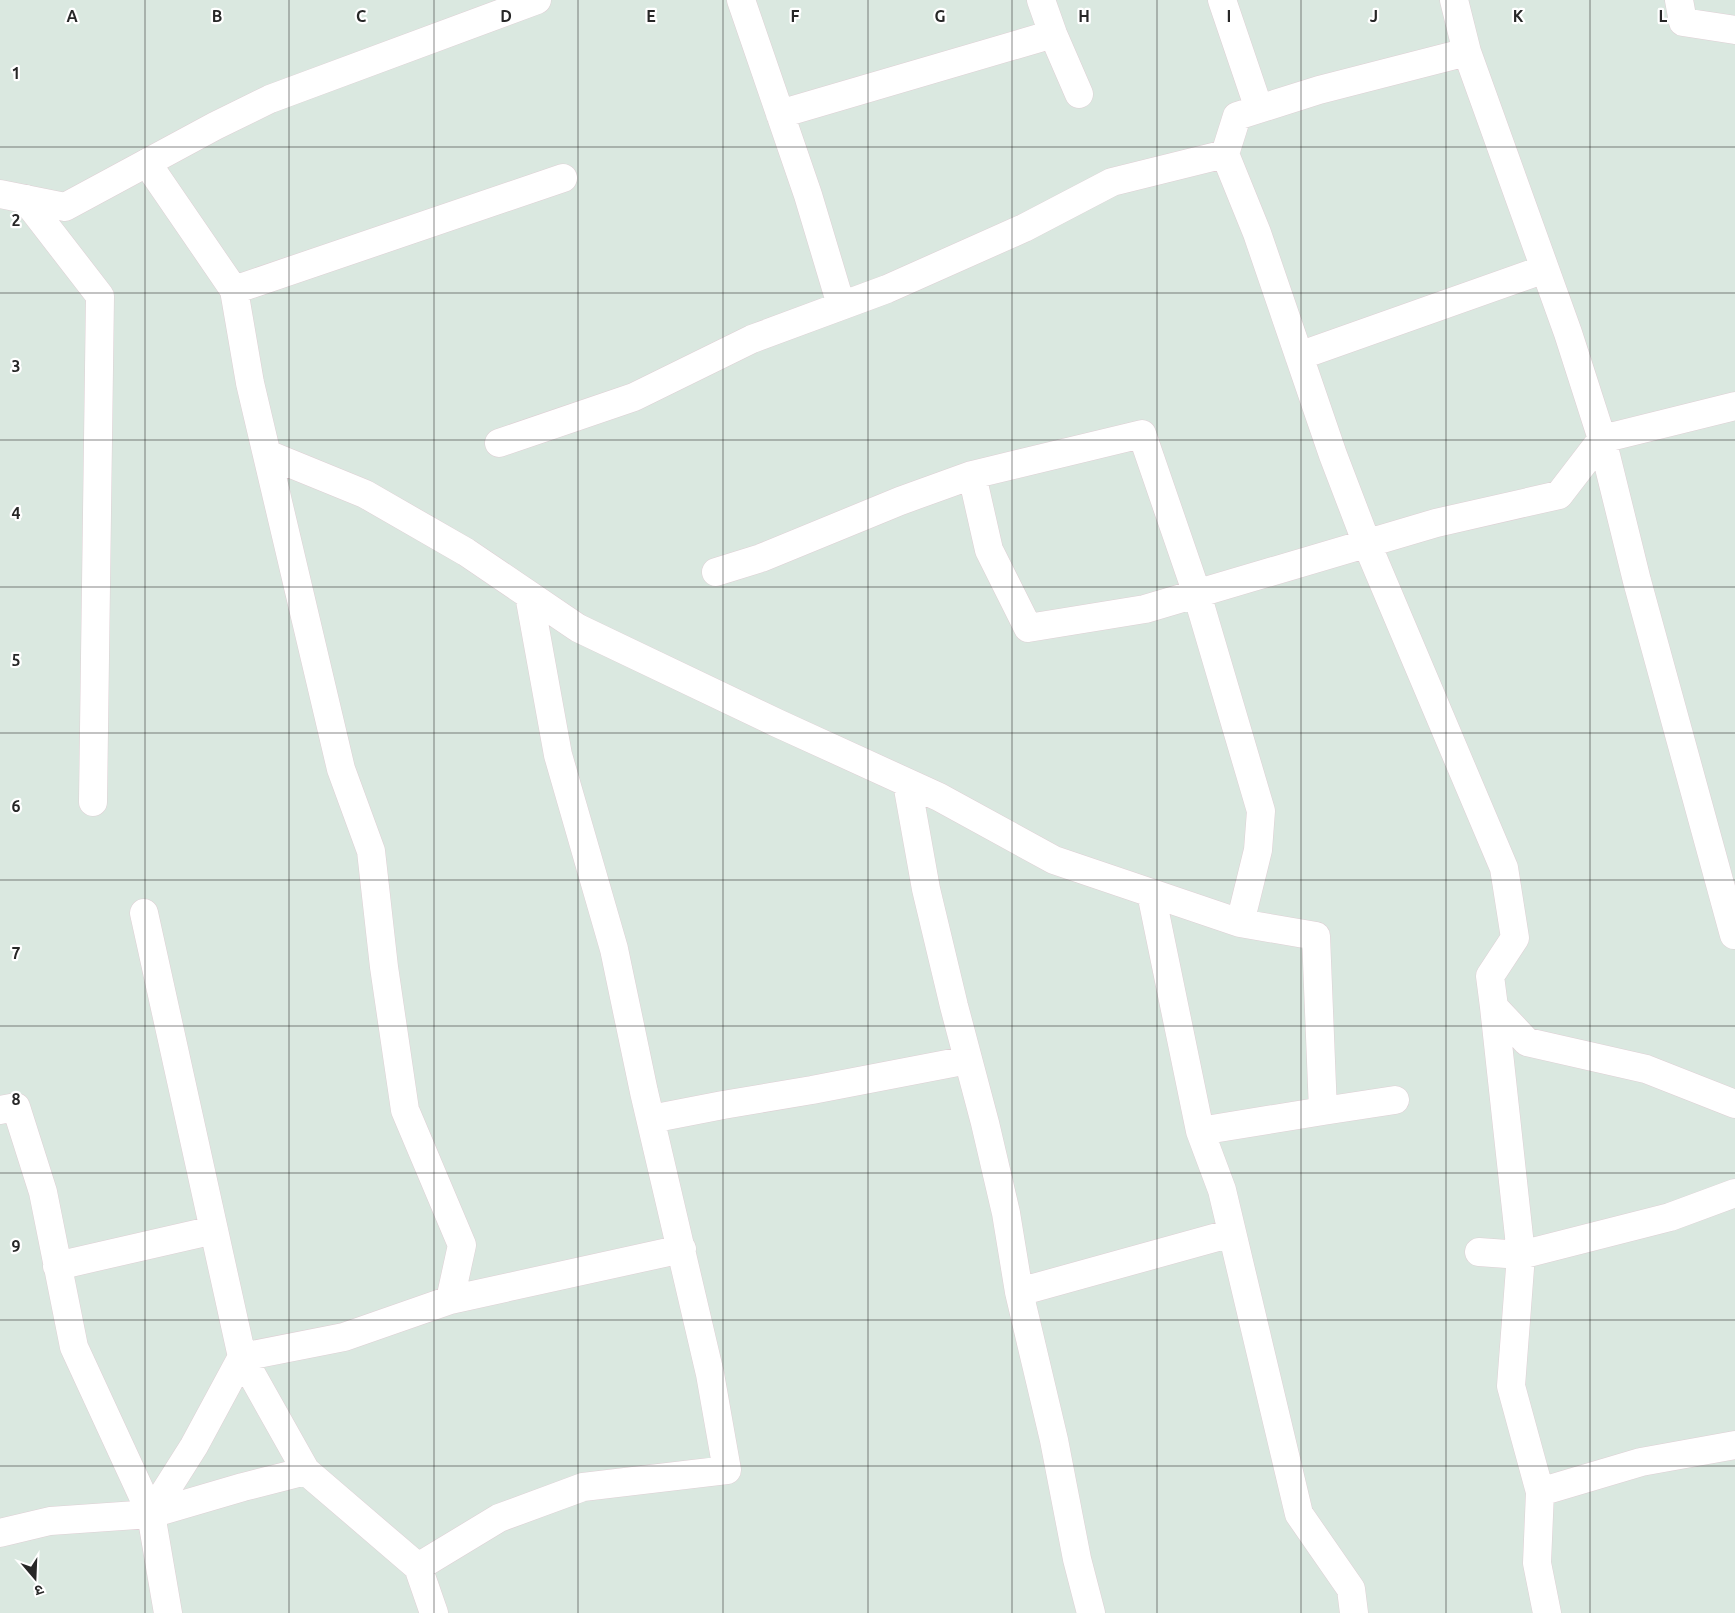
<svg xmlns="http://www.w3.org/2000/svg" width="1735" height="1613" font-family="Ubuntu,'Noto Sans Devanagari',sans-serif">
  <rect width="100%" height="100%" fill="#dae8e0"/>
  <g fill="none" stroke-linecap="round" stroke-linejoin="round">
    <g stroke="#dfd0d5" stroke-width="29">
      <path id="minor" d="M741,0l67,195 33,110
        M1041,0l12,34 26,60
        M1222,0l37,109
        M1454,0l13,52 -148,38 -82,26 -12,38 32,79 76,222 34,89 137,324 11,70 -25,38 4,31 33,35 119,27 89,35
        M1679,0l4,22 52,8
        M780,114l273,-80
        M147,163l87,127 16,93 91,386 30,82 13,116 21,143 57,135 -12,55 -106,37 -102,20
        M25,199l75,97 -7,506
        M234,290l329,-112
        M1299,356l246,-87
        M499,443l135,-46 118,-58 135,-50 137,-61 88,-46 113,-28
        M267,454l98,40 101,58 112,76 199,95 162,74 115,63 186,63 76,13 7,175 -123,20 22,59 77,324 52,75 3,24
        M972,475l170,-41 55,160 64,217 -3,39 -18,73
        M716,572l45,-14 139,-57 72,-26 17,75 39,78 117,-19 291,-86 123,-28 43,-56 -34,-106 -101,-281
        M907,783l19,106 28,117 31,117 21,90 13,79 35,148 23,119 14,54
        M1151,893l49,238
        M144,913l98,444 64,114
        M1734,935l-97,-354 -35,-142 133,-33
        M1494,1007l27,248 -10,131 29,106
        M0,1110l16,-3 27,85 31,155 77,167
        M1323,1111l72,-11
        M651,1119l72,-14 89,-15 156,-30
        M1479,1252l42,3 149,-38 65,-24
        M57,1266l157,-36
        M1019,1292l213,-59
        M450,1300l232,-51
        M151,1514l92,-27 63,-16 112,96 16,46
        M151,1514l43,-68 48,-89
        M0,1533l50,-12 101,-7 17,99
        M418,1567l81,-49 84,-31 144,-17 -17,-96 -66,-282 -30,-143 -56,-194 -29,-160
        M1547,1613l-10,-50 3,-71 101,-30 94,-17"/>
    </g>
    <g stroke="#dfd0d5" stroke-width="29">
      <path id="tertiary" d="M0,194l65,13 150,-81 55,-27 267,-99"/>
    </g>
    <use href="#minor" stroke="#fff" stroke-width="28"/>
    <use href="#tertiary" stroke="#fff" stroke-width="28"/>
  </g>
  <path fill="none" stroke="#272727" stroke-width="1" stroke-opacity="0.55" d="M145,0v1613M289,0v1613M434,0v1613M578,0v1613M723,0v1613M868,0v1613M1012,0v1613M1157,0v1613M1301,0v1613M1446,0v1613M1590,0v1613M0,147h1735M0,293h1735M0,440h1735M0,587h1735M0,733h1735M0,880h1735M0,1026h1735M0,1173h1735M0,1320h1735M0,1466h1735"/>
  <g font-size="16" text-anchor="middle" font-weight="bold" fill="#272727" stroke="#fff" stroke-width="4.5" stroke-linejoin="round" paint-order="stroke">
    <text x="72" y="22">A</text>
    <text x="217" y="22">B</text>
    <text x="361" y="22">C</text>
    <text x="506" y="22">D</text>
    <text x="651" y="22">E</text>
    <text x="795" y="22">F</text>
    <text x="940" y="22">G</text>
    <text x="1084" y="22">H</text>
    <text x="1229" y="22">I</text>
    <text x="1374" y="22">J</text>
    <text x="1518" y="22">K</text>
    <text x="1663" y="22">L</text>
    <text x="16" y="79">1</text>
    <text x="16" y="226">2</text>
    <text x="16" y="372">3</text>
    <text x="16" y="519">4</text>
    <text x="16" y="666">5</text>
    <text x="16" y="812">6</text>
    <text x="16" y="959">7</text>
    <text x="16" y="1105">8</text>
    <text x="16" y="1252">9</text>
  </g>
  <g transform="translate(35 1578) rotate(161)" stroke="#ffffff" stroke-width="4" paint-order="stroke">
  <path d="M0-4L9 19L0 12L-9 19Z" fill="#272727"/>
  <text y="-8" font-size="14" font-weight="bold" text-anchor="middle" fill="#272727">उ</text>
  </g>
</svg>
